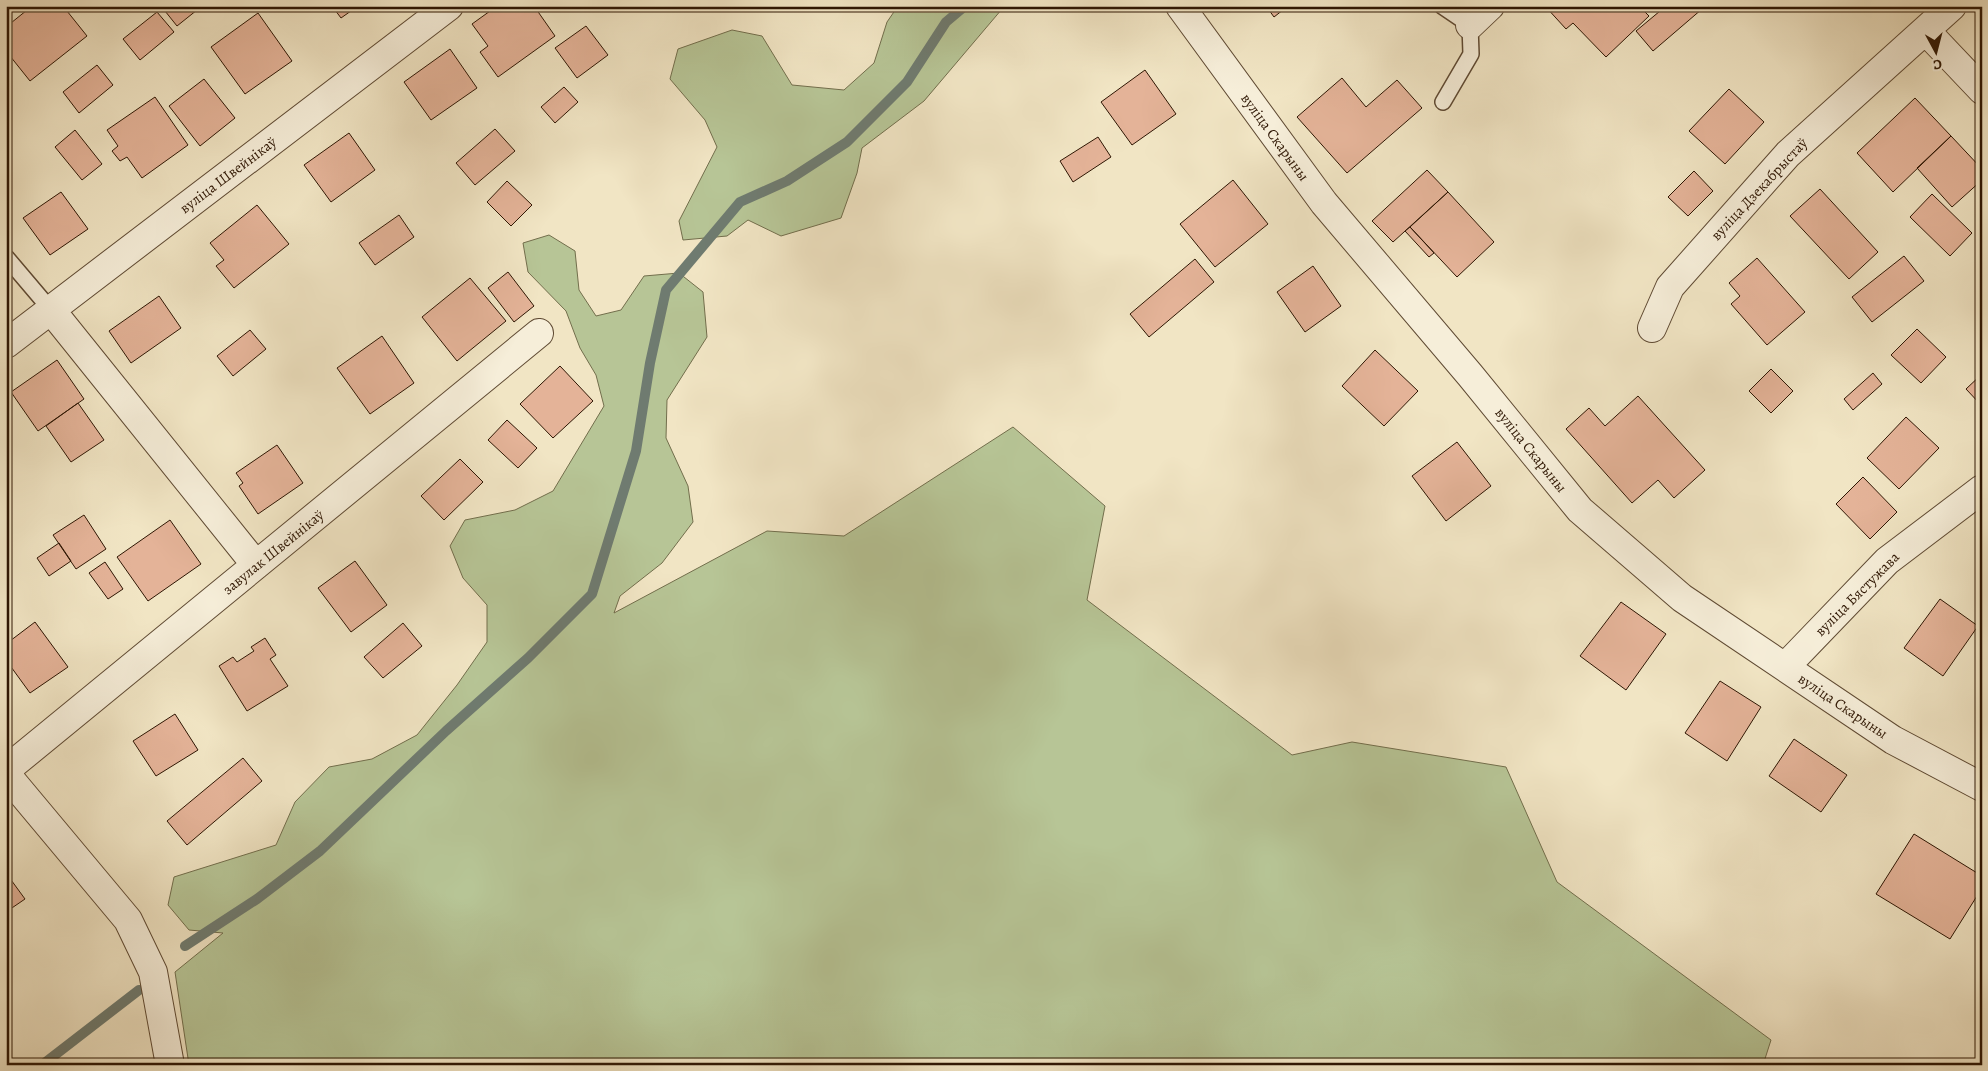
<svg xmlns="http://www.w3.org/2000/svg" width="1988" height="1071" font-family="Alegreya,serif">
  <rect width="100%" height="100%" fill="#f1e5c4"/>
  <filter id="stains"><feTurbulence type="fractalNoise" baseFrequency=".004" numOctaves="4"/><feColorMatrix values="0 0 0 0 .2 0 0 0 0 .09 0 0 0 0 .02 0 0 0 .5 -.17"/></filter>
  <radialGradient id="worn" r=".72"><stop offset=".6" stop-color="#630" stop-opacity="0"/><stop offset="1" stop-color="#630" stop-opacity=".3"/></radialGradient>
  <path fill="#b7c596" stroke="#726e4c" d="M898,6h115l-11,3 -78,92 -62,47 -5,25 -16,45 -60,18 -33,-16 -21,16 -44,4 -4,-19 38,-74 -12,-27 -35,-41 8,-30 54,-19 30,6 30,49 52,5 30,-27 13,-41z
    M549,235l26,16 4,39 17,26 25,-6 23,-34 35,-3 24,19 4,45 -40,63 -1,38 22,48 5,36 -31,41 -42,33 -6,17 153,-82 77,5 169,-109 92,79 -18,94 205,155 60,-13 154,25 51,115 214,158 -8,25h-1574l-14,-93 48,-39 -34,-3 -21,-25 6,-28 102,-32 19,-43 34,-35 43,-8 45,-24 40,-50 30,-43v-37l-24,-27 -13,-32 15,-26 50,-10 38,-19 51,-85 -8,-31 -16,-27 -14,-37 -38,-39 -5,-29z"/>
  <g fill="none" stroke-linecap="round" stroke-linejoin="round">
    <path stroke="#6f7b70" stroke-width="10" d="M185,946l72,-47 63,-48 126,-120 82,-73 64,-64 44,-143 14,-88 16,-73 74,-88 47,-21 60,-39 60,-60 39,-60 19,-16
      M42,1065l97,-75"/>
  </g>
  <path fill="#e4b398" stroke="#2e1603" d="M32,6h31l24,30 -57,45 -24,-30v-24z
    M161,6h41l-25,20z
    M332,6h26l-17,12z
    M497,6h37l21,30 -57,41 -18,-25 8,-6 -16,-22z
    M1266,6h22l-14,11z
    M1545,6h94l10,10 -43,41 -33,-34 -7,6z
    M1666,6h34l2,3 -49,42 -17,-20z
    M157,12l17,20 -34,28 -17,-21z
    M258,13l34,48 -47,33 -34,-47z
    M586,26l22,29 -31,23 -22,-30z
    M450,49l27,39 -46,32 -27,-38z
    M97,65l16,20 -34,28 -16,-21z
    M1145,70l31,44 -44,31 -31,-43z
    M1342,78l24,29 31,-27 25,28 -75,65 -50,-56z
    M204,79l31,39 -35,28 -31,-40z
    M564,87l14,15 -23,21 -14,-16z
    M1729,89l35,33 -39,42 -36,-33z
    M155,97l33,48 -46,33 -15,-21 -7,4 -8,-10 6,-5 -11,-16z
    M1915,98l36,38 -58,56 -36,-39z
    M495,129l20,22 -40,34 -19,-22z
    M75,130l27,34 -20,16 -27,-33z
    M349,133l26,37 -44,32 -27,-37z
    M1951,136l31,33v11l-30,27 -35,-39z
    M1098,137l13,20 -38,25 -13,-21z
    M1427,170l21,22 -55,50 -21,-21z
    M1694,171l19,20 -25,25 -20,-19z
    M1233,180l35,44 -53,43 -35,-43z
    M507,181l25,24 -21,21 -24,-24z
    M1820,189l58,63 -29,27 -59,-63z
    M61,192l27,37 -38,26 -27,-37z
    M1448,192l46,50 -37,35 -47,-50z
    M1932,194l40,39 -22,23 -40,-39z
    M257,205l32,39 -55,44 -18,-22 8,-6 -14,-17z
    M399,215l15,22 -39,28 -16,-22z
    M1410,227l24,26 -5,4 -24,-26z
    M1904,256l20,25 -52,41 -20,-25z
    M1757,258l48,54 -38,33 -36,-41 9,-8 -11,-13z
    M1195,259l19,23 -65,55 -19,-23z
    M1313,266l28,40 -36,26 -28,-40z
    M508,272l26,34 -20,16 -26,-34z
    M470,278l36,43 -49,40 -35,-44z
    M159,296l22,32 -50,35 -22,-32z
    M1917,329l29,28 -25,26 -30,-28z
    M250,330l16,19 -33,27 -16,-20z
    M382,336l32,47 -44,31 -33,-46z
    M1375,350l43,41 -34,35 -42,-40z
    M57,360l27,39 -46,32 -27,-39z
    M560,366l33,35 -40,37 -33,-34z
    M1771,369l22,22 -22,22 -22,-22z
    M1873,373l9,11 -29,26 -9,-11z
    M1982,374v32l-16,-17z
    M1638,396l67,74 -31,28 -16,-18 -26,23 -66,-74 23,-21 16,18z
    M78,403l26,37 -33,22 -25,-36z
    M1906,417l33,31 -40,41 -32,-31z
    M507,420l30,28 -19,20 -30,-28z
    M1457,442l34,44 -45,35 -34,-45z
    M277,445l26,38 -45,31 -19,-28 4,-3 -7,-10z
    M460,459l23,23 -39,38 -23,-24z
    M1863,477l34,35 -27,27 -34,-35z
    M84,515l22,34 -30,20 -23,-34z
    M170,520l31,44 -53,37 -31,-44z
    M59,543l12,18 -22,15 -12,-18z
    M355,561l32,44 -36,27 -33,-44z
    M105,562l18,27 -15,10 -19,-26z
    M1940,599l38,27 -35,50 -39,-28z
    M1621,602l45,32 -40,56 -46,-34z
    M35,622l33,45 -38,26 -24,-33v-16z
    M403,623l19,23 -39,32 -19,-21z
    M265,638l11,17 -6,4 18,27 -41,25 -28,-45 14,-9 4,5 17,-11 -3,-4z
    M1720,681l41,26 -34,54 -42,-28z
    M175,714l23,36 -42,26 -23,-35z
    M1794,739l53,36 -26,37 -52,-36z
    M243,758l19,23 -75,64 -20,-24z
    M1914,834l68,42v12l-32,51 -74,-45z
    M6,873l19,26 -19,13z"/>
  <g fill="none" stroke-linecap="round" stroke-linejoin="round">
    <g stroke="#5f4a33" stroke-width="18">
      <path id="lane" d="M1442,6l28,19 1,29 -28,48
        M6,257l45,53"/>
    </g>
    <g stroke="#5f4a33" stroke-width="30">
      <path id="street" d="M1180,6l144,197 146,172 110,135 102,88 211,142 89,47
        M1470,25l20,-19
        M1926,31l56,59
        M51,310l205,255
        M1652,328l18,-41 118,-133 164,-148
        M6,344l443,-338
        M1785,667l102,-106 95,-72
        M6,770l533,-437
        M6,774l122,146 25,52 17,93"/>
    </g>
    <use href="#lane" stroke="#f6eed9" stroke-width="15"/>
    <use href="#street" stroke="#f6eed9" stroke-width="28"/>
  </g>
  <g text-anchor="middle" stroke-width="4" stroke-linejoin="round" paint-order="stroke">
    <g font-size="15" fill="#2e1603" stroke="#f6eed9">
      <text transform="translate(1275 137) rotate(54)" y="5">вуліца Скарыны</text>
      <text transform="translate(228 175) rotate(-37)" y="5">вуліца Швейнікаў</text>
      <text transform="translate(1759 189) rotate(-47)" y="5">вуліца Дзекабрыстаў</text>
      <text transform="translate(1531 450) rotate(51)" y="5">вуліца Скарыны</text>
      <text transform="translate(273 552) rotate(-39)" y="5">завулак Швейнікаў</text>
      <text transform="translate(1857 594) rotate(-45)" y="5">вуліца Бястужава</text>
      <text transform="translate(1843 706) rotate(34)" y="5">вуліца Скарыны</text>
    </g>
  </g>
  <rect width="1988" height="1071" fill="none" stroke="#f1e5c4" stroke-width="25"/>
  <rect x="8" y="8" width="1973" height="1056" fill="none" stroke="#2e1603" stroke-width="2.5"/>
  <rect x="12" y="12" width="1963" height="1046" fill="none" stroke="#2e1603"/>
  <g transform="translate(1936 52) rotate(173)" stroke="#f6eed9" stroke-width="4" paint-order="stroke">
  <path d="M0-4L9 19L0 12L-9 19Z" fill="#2e1603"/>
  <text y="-8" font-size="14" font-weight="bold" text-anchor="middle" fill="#2e1603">С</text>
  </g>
  <rect width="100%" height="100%" filter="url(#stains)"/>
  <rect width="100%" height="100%" fill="url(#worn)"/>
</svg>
